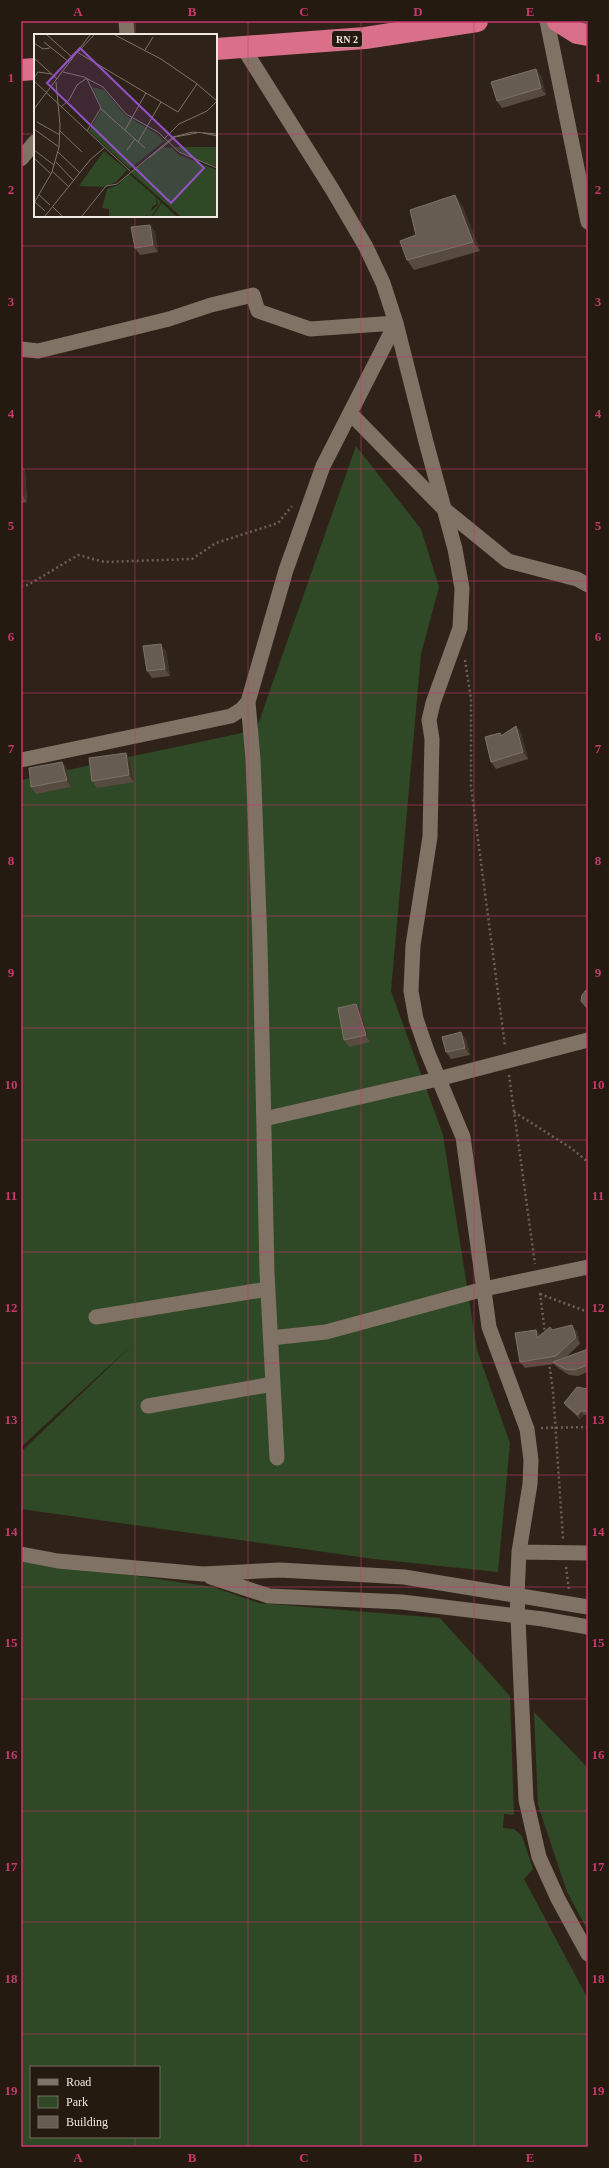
<svg xmlns="http://www.w3.org/2000/svg" width="609" height="2168" font-family="Georgia,serif">
  <rect width="100%" height="100%" fill="#2f2319"/>
  <path fill="#2f4825" fill-rule="evenodd" d="M356,446l65,83 18,58 -18,67 -30,337 52,144 34,215 33,93 -12,129 -124,-13 -353,-50v-57l111,-107 -111,102v-667l235,-50z
    M21,1559l192,28 46,16 181,15 70,78 4,119 -10,-1 -1,14 11,1 8,7 11,33 -9,10 64,120v148h-567zM31,2067h128v70h-128z
    M534,1712l54,56v163l-21,-39 -29,-87z"/>
  <g fill="none" stroke-linecap="round" stroke-linejoin="round">
    <path stroke="#6b6158" stroke-width="2.5" stroke-dasharray="2 3" stroke-linecap="butt" d="M21,586l7,-1 50,-30 27,7 87,-3 24,-16 62,-20 14,-17
      M465,660l6,39v87l34,260
      M509,1075l26,189
      M514,1112l57,36 17,14
      M540,1293l5,40
      M540,1294l48,18
      M549,1362l4,29 10,148
      M541,1428l47,-1
      M566,1567l3,23"/>
    <path stroke="#807265" stroke-width="15" d="M126,21l1,14
      M547,21l41,201
      M242,46l90,143 34,58 17,36 13,40 30,119 29,107 7,39 -2,40 -27,75 -4,17 3,19 -2,98 -17,108 -2,46 5,28 11,32 36,86 26,190 38,102 4,31 -1,24 -11,68 -2,43 9,205 13,57 19,42 30,55
      M21,159l14,-17
      M21,349l17,2 131,-32 42,-14 42,-10 5,16 52,18 86,-6
      M350,413l94,96 64,52 69,18 11,6
      M248,702l5,57 7,184 7,330 10,185
      M21,760l210,-44 11,-7 6,-7 38,-132 37,-104 73,-143
      M264,1119l174,-40 150,-39
      M96,1317l172,-28
      M271,1338l55,-6 158,-43 104,-22
      M148,1406l125,-22
      M519,1552l69,1
      M21,1554l37,7 145,13 77,-4 124,7 184,30
      M211,1577l58,19 133,6 141,17 45,8"/>
    <path stroke="#d96f89" stroke-width="22" d="M558,21l19,12 11,2
      M216,49l149,-11 112,-17
      M21,70l14,-1"/>
  </g>
  <path fill="#574b40" d="M541,76l5,19 -44,13 -5,-7z
    M462,205l18,46 -66,19 -7,-10 9,-25z
    M150,225l5,7 3,20 -18,3 -5,-7z
    M21,465l4,5 2,32 -6,1z
    M166,651l4,25 -18,2 -5,-7z
    M516,726l5,7 7,26 -32,10 -5,-7 9,-29 2,2z
    M126,753l4,7 4,22 -37,6 -5,-7z
    M62,762l5,7 4,18 -35,7 -5,-7z
    M360,1010l10,32 -21,5 -5,-7z
    M466,1039l4,16 -19,4 -5,-7z
    M536,1330l4,5 12,-5 25,1 3,13 -14,13 22,-8v23l-10,4 -9,-1 -12,-8 -3,-3 -29,4 -5,-6z
    M588,1389v25l-4,1 -4,4 -14,-13 -2,-3z"/>
  <path fill="#403429" d="M536,69l5,7 5,19 -5,-7z
    M455,195l7,10 18,46 -7,-9z
    M150,225l5,7 3,20 -5,-7z
    M21,465l4,5 2,32 -5,-7 -1,-18z
    M161,644l5,7 4,25 -5,-7z
    M516,726l5,7 7,26 -5,-7z
    M126,753l4,7 4,22 -5,-7z
    M62,762l5,7 4,18 -4,-7z
    M356,1004l4,6 10,32 -4,-7z
    M461,1032l5,7 4,16 -5,-7z
    M572,1325l5,6 3,13 -4,-7z
    M536,1330l4,6 -3,2z
    M581,1411l3,4 -4,4 -2,-4z"/>
  <path fill="#675c51" stroke="#7c7268" d="M536,69l5,19 -44,13 -6,-19z
    M455,195l18,47 -66,18 -7,-19 16,-6 -6,-25z
    M150,225l3,20 -18,3 -4,-21z
    M21,477l1,18h-1z
    M161,644l4,25 -18,2 -4,-25z
    M516,726l7,26 -32,10 -6,-25 15,-4 1,3z
    M126,753l3,22 -37,6 -3,-23z
    M62,762l5,18 -36,7 -2,-19z
    M586,990h2v19l-7,-8 1,-6z
    M356,1004l10,31 -22,5 -6,-32z
    M461,1032l4,16 -19,4 -4,-15z
    M572,1325l4,12 -20,19 -36,6 -5,-29 21,-3 1,8 13,-11 2,3z
    M588,1349v16l-14,5 -9,-1 -12,-7z
    M577,1387l11,2v22h-7l-3,4 -14,-12z"/>
  <path fill="none" stroke="#c9376f" stroke-width="1" stroke-opacity="0.55" d="M135,21v14M248,21v2126M361,21v2126M474,21v2126M21,134h14M216,134h372M135,216v1851M21,246h567M21,357h567M21,469h567M21,581h567M21,693h567M21,805h567M21,916h567M21,1028h567M21,1140h567M21,1252h567M21,1363h567M21,1475h567M21,1587h567M21,1699h567M21,1811h567M21,1922h567M21,2034h567M135,2137v10"/>
  <g text-anchor="middle" stroke-width="3" stroke-linejoin="round" paint-order="stroke">
    <rect fill="#251a10" stroke="#b3aaa2" stroke-width="1" x="332" y="31" width="30" height="16" rx="3"/>
    <g font-size="10" font-weight="bold" fill="#f0e8e1">
      <text x="347" y="43">RN 2</text>
    </g>
  </g>
  <g transform="translate(34 34)">
    <rect width="183" height="183" fill="#2f2319"/>
    <path d="M58,53l12,3 21,25 32,19 7,7 -34,28 -41,-38 13,-22zM130,113l8,1 7,7 38,15v46h-37l-50,-44zM140,113h43v20l-31,-12zM70,117l23,19 -11,12 -13,5 -24,-1zM95,140l27,23 1,7 -5,3 -1,4 7,-6 -1,-7 4,4 -9,14h-6l3,-3 -4,3h-36v-7l-7,-1 5,-19 11,-4zM128,169l14,13h-23z" fill="#2f4825"/>
    <path fill="none" stroke="#7c7269" stroke-width="1" d="M13,1l26,23M81,1l46,24 35,24 21,18 -10,10 -28,13 -15,15M10,8l25,20M0,9l9,6 7,-1M111,16l8,-13M43,18l101,60 19,-28M44,18l16,-17M0,24l23,21M29,38l21,5 19,10 23,27 32,18 21,20 38,16M0,44l4,-6 14,2M0,47l96,90M27,73l8,-7 8,-15 10,-7M66,74l45,40M0,75l56,-74M3,88l23,13M0,95l25,18M91,96l21,-37M26,97l22,21M53,97l14,-23 -14,-29M169,99l14,3M104,108l23,-40M0,116l20,15M93,116l8,-11M24,118l22,21M0,124l17,16M115,124l26,-21 22,-4M22,128l18,19M18,137l17,16M5,161l11,10M1,168l10,9M0,169l18,-31 7,-25 1,-22 -4,-43M19,173l9,9M11,182l45,-56 14,-12M48,182l24,-30 11,-2 56,-47 20,-5 24,2"/>
    <path fill="#9252c6" fill-opacity="0.15" stroke="#9252c6" stroke-width="2" d="M46,14l124,120 -33,35 -124,-120z"/>
    <rect width="183" height="183" fill="none" stroke="#f0e8e1" stroke-width="2"/>
  </g>
  <rect width="609" height="2168" fill="none" stroke="#251a10" stroke-width="44"/>
  <rect x="30" y="2066" width="130" height="72" fill="#251a10" stroke="#766c64"/>
  <rect x="38" y="2079" width="20" height="6" fill="#807265" stroke="#766c64"/>
  <text x="66" y="2086" font-size="12" fill="#f0e8e1">Road</text>
  <rect x="38" y="2096" width="20" height="12" fill="#2f4825" stroke="#766c64"/>
  <text x="66" y="2106" font-size="12" fill="#f0e8e1">Park</text>
  <rect x="38" y="2116" width="20" height="12" fill="#675c51" stroke="#766c64"/>
  <text x="66" y="2126" font-size="12" fill="#f0e8e1">Building</text>
  <rect x="22" y="22" width="565" height="2124" fill="none" stroke="#c9376f" stroke-width="1.5"/>
  <g font-size="13" text-anchor="middle" font-weight="bold" fill="#c9376f">
    <text x="78" y="16">A</text>
    <text x="192" y="16">B</text>
    <text x="304" y="16">C</text>
    <text x="418" y="16">D</text>
    <text x="530" y="16">E</text>
    <text x="11" y="82">1</text>
    <text x="598" y="82">1</text>
    <text x="11" y="194">2</text>
    <text x="598" y="194">2</text>
    <text x="11" y="306">3</text>
    <text x="598" y="306">3</text>
    <text x="11" y="418">4</text>
    <text x="598" y="418">4</text>
    <text x="11" y="530">5</text>
    <text x="598" y="530">5</text>
    <text x="11" y="641">6</text>
    <text x="598" y="641">6</text>
    <text x="11" y="753">7</text>
    <text x="598" y="753">7</text>
    <text x="11" y="865">8</text>
    <text x="598" y="865">8</text>
    <text x="11" y="977">9</text>
    <text x="598" y="977">9</text>
    <text x="11" y="1089">10</text>
    <text x="598" y="1089">10</text>
    <text x="11" y="1200">11</text>
    <text x="598" y="1200">11</text>
    <text x="11" y="1312">12</text>
    <text x="598" y="1312">12</text>
    <text x="11" y="1424">13</text>
    <text x="598" y="1424">13</text>
    <text x="11" y="1536">14</text>
    <text x="598" y="1536">14</text>
    <text x="11" y="1647">15</text>
    <text x="598" y="1647">15</text>
    <text x="11" y="1759">16</text>
    <text x="598" y="1759">16</text>
    <text x="11" y="1871">17</text>
    <text x="598" y="1871">17</text>
    <text x="11" y="1983">18</text>
    <text x="598" y="1983">18</text>
    <text x="11" y="2095">19</text>
    <text x="598" y="2095">19</text>
    <text x="78" y="2162">A</text>
    <text x="192" y="2162">B</text>
    <text x="304" y="2162">C</text>
    <text x="418" y="2162">D</text>
    <text x="530" y="2162">E</text>
  </g>
</svg>
